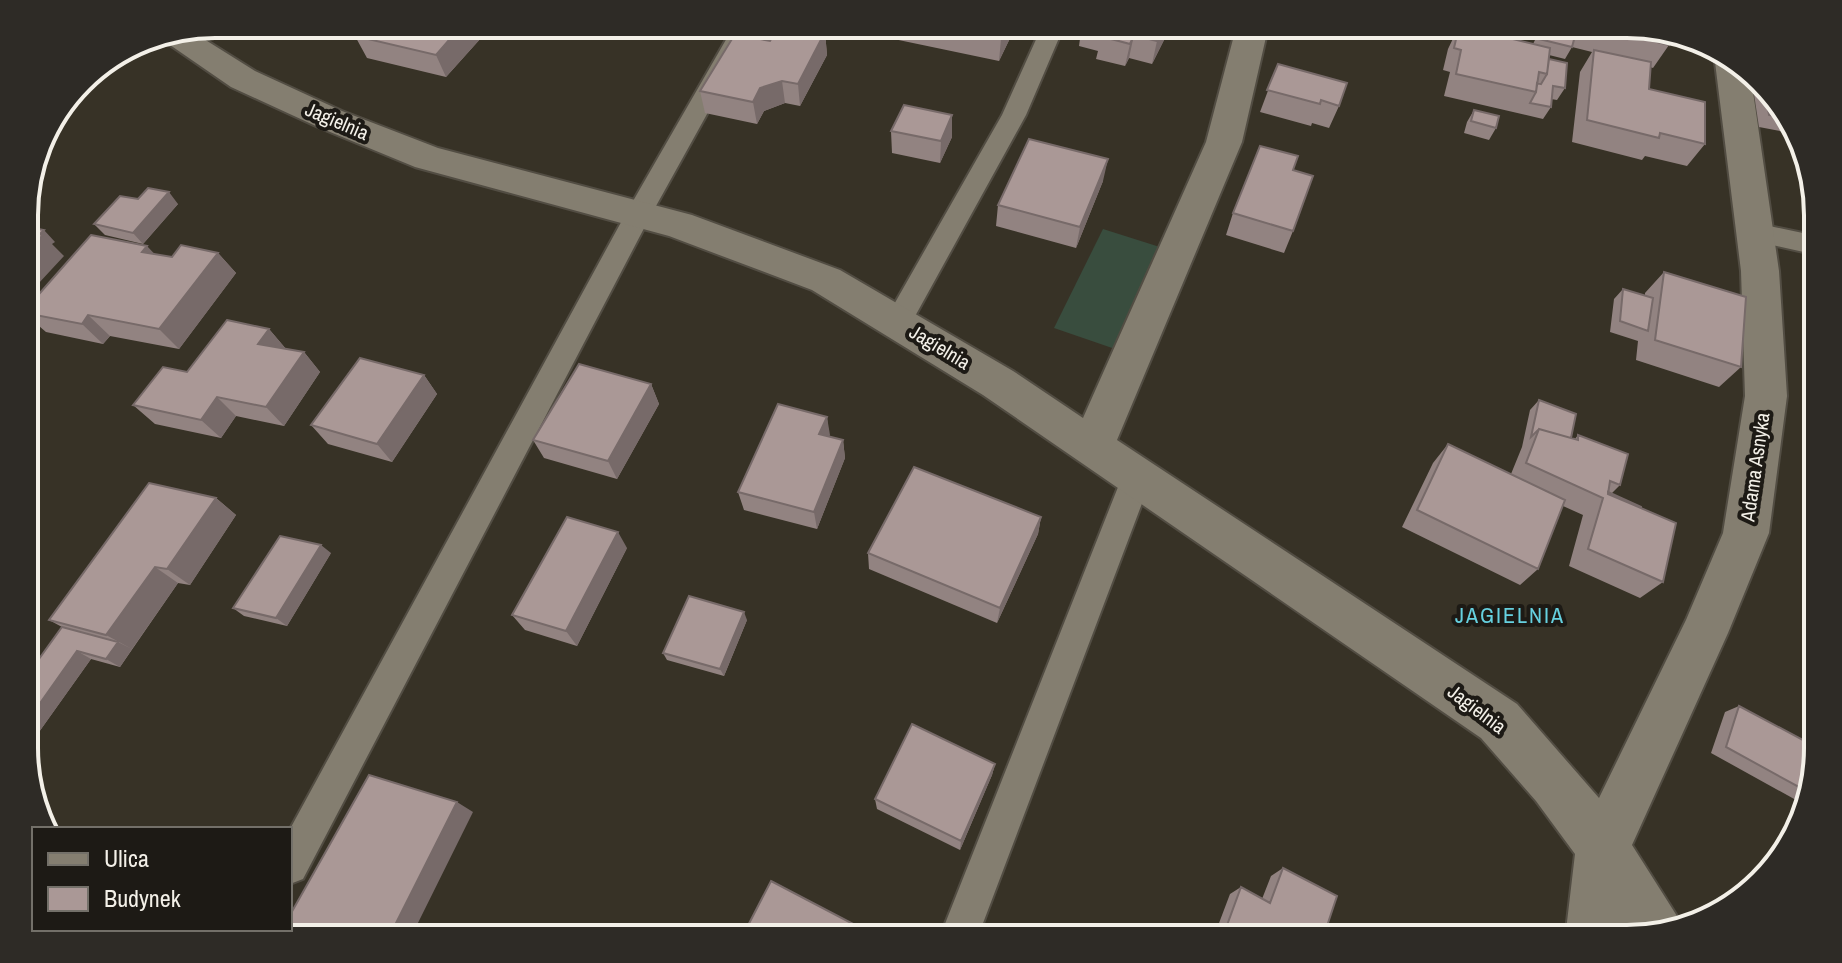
<svg xmlns="http://www.w3.org/2000/svg" width="1842" height="963" font-family="'Archivo Narrow',sans-serif">
  <rect width="100%" height="100%" fill="#373226"/>
  <path fill="#394d3e" d="M1103,229l60,19 -45,102 -64,-22z"/>
  <g fill="none" stroke-linecap="round" stroke-linejoin="round">
    <g stroke="#524d43" stroke-width="4">
      <path id="lane" d="M735,24h22l-106,191 -348,664 -13,5v-55l335,-614z
        M1043,24h22l-39,91 -118,214 -10,4 -10,-4 -4,-7 118,-207z
        M1755,223l62,13v19l-71,-16 -4,-7 4,-7z
        M1137,464l11,4 4,9 -175,462h-38l183,-462 4,-9z
        M236,929h39l-4,10h-39z"/>
    </g>
    <g stroke="#524d43" stroke-width="4">
      <path id="street" d="M1237,24h32l-27,118 -125,298 400,264 82,94 87,-178 37,-87 22,-137 -4,-125 -26,-209 8,-8 28,24 28,193 8,125 -18,137 -41,100 -96,212 50,79 -43,15h-10l-7,-10 -1,10h-56l10,-85 -39,-53 -55,-63 -498,-343 -171,-105 -143,-54 -254,-69 -97,-40 -87,-40 -74,-51 31,-7 67,42 87,40 96,37 254,67 148,55 173,101 70,47 123,-276z"/>
    </g>
    <use href="#lane" fill="#847e70" fill-rule="evenodd"/>
    <use href="#street" fill="#847e70" fill-rule="evenodd"/>
  </g>
  <path fill="#928381" d="M889,24h125v6l-15,31 -110,-23z
    M1082,24h90l-20,40 -23,-6 -4,8 -29,-7 2,-8 -19,-5z
    M1569,24h58l42,21 -16,23 -3,-1 -1,22 56,55 -18,22 -42,-10 -3,4 -70,-18 8,-70 12,-20 -20,-5 -7,12 -16,-4v4l16,29 -8,12 -6,-1v8l-8,12 -99,-23 6,-24 -7,-2 5,-21 11,-23 74,18 8,-16 26,6z
    M490,28l-44,49 -79,-19 -12,-22z
    M825,32l2,23 -27,51 -15,-3 -21,8 -7,13 -52,-11 -5,-22 70,-50z
    M1278,64l61,42 -10,22 -17,-5 -1,3 -51,-14z
    M1756,83l29,26 10,25 -36,-7 -6,-40z
    M1474,110l22,18 -7,12 -25,-7 3,-11z
    M952,115v22l-12,26 -48,-10 -1,-22z
    M1293,170v61l-9,22 -58,-18 7,-22z
    M1103,181l-27,67 -80,-22 2,-21z
    M138,199l40,5 -35,40 -38,-9 -11,-11z
    M218,253l18,20 -57,76 -69,-13 -7,8 -57,-12 -21,-18v-4l130,-56 17,3z
    M1664,272l77,95 -22,20 -83,-27 2,-19 -28,-9 4,-33 9,-10 22,7v-3z
    M269,329l17,20 18,3 16,20 -36,54 -48,-10 -15,22 -66,-14 -22,-19 54,-33z
    M424,375l13,19 -45,68 -64,-18 -17,-19z
    M651,384l8,20 -42,75 -73,-21 -11,-18z
    M1539,400l32,38 4,1 3,-4 42,50 -9,9 52,88 -23,16 -71,-32 14,-51 -20,-9 -25,63 -18,16 -118,-58 31,-64 15,-19 63,30 11,-27 8,-37z
    M827,417l2,20 14,3 2,18 -28,71 -73,-19 -6,-18z
    M216,498l20,17 -46,70 -12,-2 -58,84 -29,-8 -52,73 -13,-3v-52l36,-50 -13,-7z
    M1041,517l-3,17 -41,89 -128,-54 -1,-16z
    M627,548l-50,98 -52,-16 -13,-15z
    M331,553l-44,73 -43,-10 -11,-8z
    M747,620l-23,56 -57,-16 -4,-7z
    M1739,706l79,42 -12,49 -10,3 -85,-47 14,-41z
    M995,764l-3,11 -32,75 -83,-41 -2,-10z
    M1283,868l41,67 7,4h-118l17,-45 11,-7 21,12 9,-23z"/>
  <path fill="#776a69" d="M463,24h25l2,4 -44,49 -10,-22z
    M1008,24h6v6l-15,31 2,-22z
    M1166,24h6l-20,40 5,-23z
    M825,32l2,23 -27,51 -2,-22z
    M1134,35l-5,23 -4,8 5,-22z
    M782,81l3,22 -21,8 -7,13 -4,-22 7,-14z
    M952,115v22l-12,26 1,-22z
    M1108,159l-5,22 -27,67 4,-21z
    M169,192l9,12 -35,40 -10,-11z
    M44,230l11,12 -3,2 12,12 -39,42v-44l8,-13z
    M147,246l19,20 -24,-14z
    M218,253l18,20 -57,76 -20,-20z
    M88,315l22,21 -7,8 -21,-20z
    M269,329l17,20 -28,-5z
    M304,352l16,20 -36,54 -18,-19z
    M424,375l13,19 -45,68 -15,-18z
    M651,384l8,20 -42,75 -9,-18z
    M217,397l19,19 -15,22 -20,-18z
    M827,417l3,18 -8,18 -3,-19z
    M843,440l2,18 -28,71 -3,-17z
    M216,498l20,17 -46,70 -23,-16z
    M1041,517l-3,17 -41,89 3,-15z
    M618,532l9,16 -50,98 -11,-15z
    M321,545l10,8 -44,73 -11,-8z
    M155,567l23,16 -46,66 -26,-14z
    M744,612l3,8 -23,56 -4,-7z
    M118,642l14,7 -12,18 -14,-8z
    M77,651l14,8 -52,73 -13,-5v-4z
    M995,764l-3,11 -32,75 1,-9z
    M457,802l16,10 -63,127h-22z
    M857,926l3,6 -4,7h-5z"/>
  <path fill="#aa9896" stroke="#776a69" stroke-width="2" d="M367,24h96l-27,31 -81,-19z
    M780,24l45,8 -27,52 -16,-3 -22,7 -7,14 -53,-11 35,-57 35,7z
    M928,24h80l-7,15z
    M1085,24h81l-9,17 -23,-6 -4,9 -30,-8 4,-7z
    M1584,24h43l44,10 -2,11z
    M1459,26l91,22 -3,26 -8,-2 -3,20 -80,-18 5,-24 -7,-2z
    M1541,28l34,8 -3,11 -33,-8z
    M1594,50l57,12 -2,27 56,13v42l-45,-11 -1,5 -72,-18z
    M1549,59l18,4 -2,25 -12,-2 -2,21 -21,-4 6,-11 1,-9 4,1 6,-10z
    M1278,64l69,19 -8,23 -18,-6 -1,4 -53,-14z
    M1765,91l20,18 4,10 -20,-4z
    M904,105l48,10 -11,26 -50,-10z
    M1474,110l25,6 -3,12 -25,-7z
    M1029,139l79,20 -28,68 -82,-22z
    M1260,146l38,10 -5,14 20,6 -20,55 -60,-18z
    M148,188l21,4 -36,41 -39,-9 26,-28 18,3z
    M24,226l20,4 -4,4 -15,-3z
    M24,231l19,4 -18,19z
    M91,235l56,11 -5,6 30,5 9,-12 37,8 -59,76 -71,-14 -6,9 -57,-11v-3z
    M1664,272l82,25 -5,70 -86,-27z
    M1623,289l30,9 -5,33 -28,-10z
    M227,320l42,9 -11,15 46,8 -38,55 -49,-10 -16,23 -68,-15 30,-38 24,5z
    M360,358l64,17 -47,69 -66,-19z
    M579,364l72,20 -43,77 -75,-21z
    M1539,400l37,14 -5,24 -32,-9 -8,8z
    M778,404l49,13 -8,17 24,6 -29,72 -76,-20z
    M1539,429l39,11v-5l50,19 -8,31 -10,-4 -2,13 68,29 -13,59 -75,-33 15,-51 -77,-35z
    M1448,444l117,56 -27,69 -121,-59z
    M914,467l127,50 -41,91 -132,-55z
    M149,483l67,15 -49,71 -12,-2 -49,68 -57,-15z
    M1608,492l33,15v1l-33,-14z
    M567,517l51,15 -52,99 -54,-16z
    M280,536l41,9 -45,73 -43,-10z
    M689,596l55,16 -24,57 -57,-16z
    M62,627l56,15 -12,17 -29,-8 -51,72v-46z
    M1739,706l79,42 -10,44 -82,-45z
    M912,724l83,40 -34,77 -86,-42z
    M369,775l88,27 -69,137h-69l-29,-10v-14z
    M1283,868l54,28 -13,39 7,4h-109l19,-52 29,16z
    M771,881l86,45 -6,13h-110z"/>
  <g text-anchor="middle" stroke-width="8" stroke-linejoin="round" paint-order="stroke">
    <g font-size="20" fill="#f3f0e8" stroke="#1d1a15">
      <text transform="translate(337 121) rotate(23)" y="7">Jagielnia</text>
      <text transform="translate(940 347) rotate(31)" y="7">Jagielnia</text>
      <text transform="translate(1755 467) rotate(-82)" y="7">Adama Asnyka</text>
      <text transform="translate(1477 709) rotate(37)" y="7">Jagielnia</text>
    </g>
    <g font-size="22" letter-spacing="2" fill="#66d1e0" stroke="#1d1a15">
      <text x="1510" y="623">JAGIELNIA</text>
    </g>
  </g>
  <path d="M0 0H1842V963H0ZM215 38H1627A177 177 0 0 1 1804 215V748A177 177 0 0 1 1627 925H215A177 177 0 0 1 38 748V215A177 177 0 0 1 215 38Z" fill="#2e2b26" fill-rule="evenodd"/>
  <path fill="none" stroke="#f3f0e8" stroke-width="4" d="M215 38H1627A177 177 0 0 1 1804 215V748A177 177 0 0 1 1627 925H215A177 177 0 0 1 38 748V215A177 177 0 0 1 215 38Z"/>
  <rect x="32" y="827" width="260" height="104" fill="#1d1a15" stroke="#737069" stroke-width="2"/>
  <rect x="48" y="853" width="40" height="12" fill="#847e70" stroke="#737069" stroke-width="2"/>
  <text x="104" y="867" font-size="24" fill="#f3f0e8">Ulica</text>
  <rect x="48" y="887" width="40" height="24" fill="#aa9896" stroke="#737069" stroke-width="2"/>
  <text x="104" y="907" font-size="24" fill="#f3f0e8">Budynek</text>
</svg>
